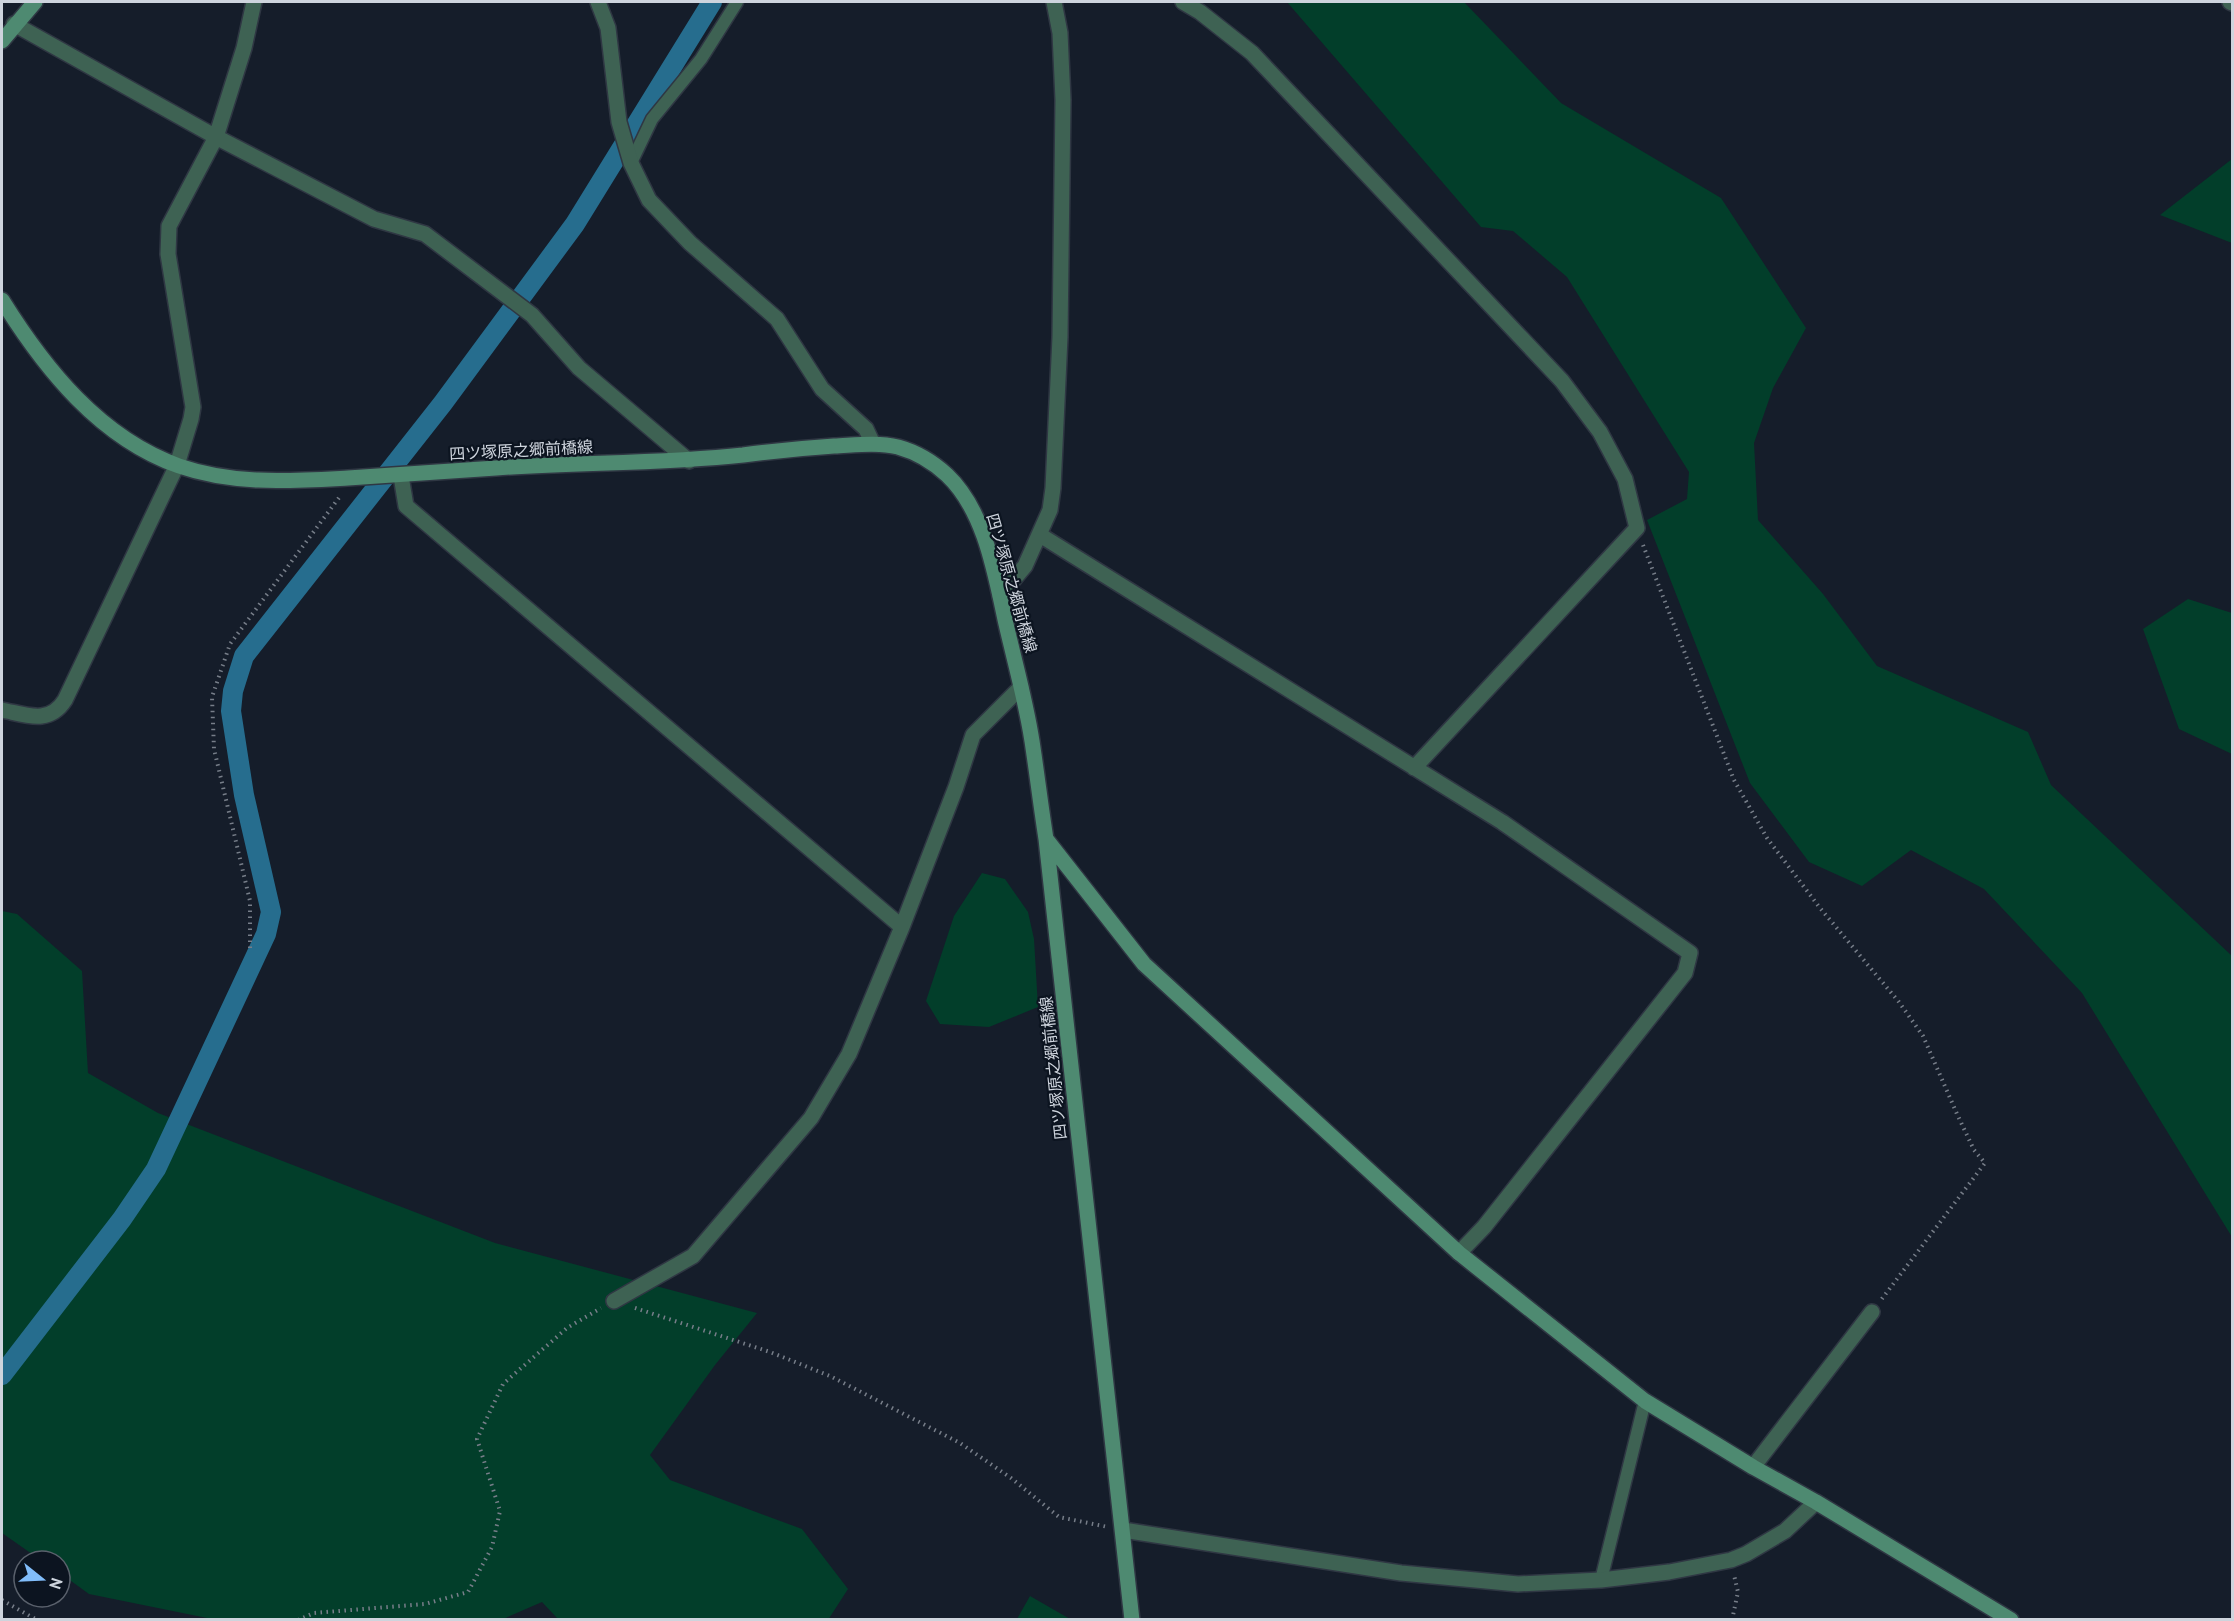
<svg xmlns="http://www.w3.org/2000/svg" width="2234" height="1621" font-family="'PT Sans','Noto Sans JP',sans-serif">
  <rect width="100%" height="100%" fill="#151d2a"/>
  <path fill="#023e2a" d="M1287,2h177l97,101 160,95 85,130 -33,60 -19,55 4,77 65,74 54,72 151,66 23,53 181,171v281l-150,-244 -98,-104 -73,-39 -49,36 -53,-24 -59,-79 -103,-263 40,-21 2,-27 -122,-195 -54,-46 -32,-4z
    M2232,159v84l-72,-28z
    M2188,599l44,14v141l-53,-25 -36,-100z
    M982,873l23,6 23,33 6,27 4,68 -49,20 -49,-3 -14,-23 28,-85z
    M2,911l15,3 65,57 6,102 70,40 337,130 262,70 -42,52 -65,90 20,25 132,49 46,60 -20,31 -270,-1 -16,-17 -39,17h-291l-123,-25 -29,-21v-12h-18l-40,-28z
    M1030,1596l40,23h-53z"/>
  <g fill="none" stroke-linecap="round" stroke-linejoin="round">
    <path stroke="#266d8e" stroke-width="20" d="M2,1375l120,-156 34,-50 110,-235 5,-22 -27,-117 -13,-84 2,-20 11,-35 199,-253 132,-179 137,-222"/>
    <g stroke="#2f3743" stroke-width="15">
      <path id="lane" d="M631,163l21,-44 49,-60 36,-57
        M1601,1580l44,-179"/>
    </g>
    <g stroke="#2f3743" stroke-width="18">
      <path id="street" d="M598,2l10,26 11,94 12,41 18,37 41,43 87,76 45,70 44,40 7,15
        M1183,2l17,10 52,41 310,328 38,51 25,47 12,49 -223,240
        M2230,2l2,1
        M14,24l202,113 158,82 51,15 107,81 47,53 110,93
        M401,476l5,30 496,421
        M1040,535l462,287 188,131 -5,20 -201,254 -25,26
        M1000,596l25,-30 25,-56 3,-22 7,-151 3,-237 -3,-67 -6,-31
        M2,710c25,5 47,15 63,-10l112,-235 14,-46 2,-12 -25,-153 1,-28 47,-89 28,-89 10,-46
        M614,1301l79,-45 118,-138 38,-64 53,-127 54,-140 17,-52 48,-48
        M1753,1467l119,-155
        M1123,1530l278,43 117,11 83,-4 68,-8 62,-12 15,-6 39,-23 31,-29"/>
    </g>
    <g stroke="#2f3743" stroke-width="18">
      <path id="secondary" d="M2,41l33,-39
        M2,300c43,69 98,138 177,166 55,19 111,15 169,12 49,-3 98,-7 148,-10 82,-6 165,-4 247,-13 30,-4 61,-7 91,-9 22,-1 43,-4 64,1 18,5 35,15 49,28 38,36 48,99 59,149 9,39 20,78 26,117 5,33 9,66 14,98l86,781
        M1046,839l98,125 315,289 186,148 108,66 63,35 195,118"/>
    </g>
    <path stroke="#777e89" stroke-width="4" stroke-dasharray="1.5 4.5" stroke-linecap="butt" d="M1643,545l91,235 33,58 53,70 79,94 24,34 34,78 17,36 11,13 -104,137
      M250,948v-47l-36,-152 -2,-52 18,-53 111,-149
      M635,1308l135,44 60,24 130,67 51,35 48,39 49,10
      M2,1600l35,20
      M298,1620l16,-7 111,-9 43,-12 24,-45 8,-36 -23,-72 26,-55 64,-56 34,-20
      M1732,1620l6,-28 -4,-17"/>
    <use href="#lane" stroke="#3e6253" stroke-width="12"/>
    <use href="#street" stroke="#3e6253" stroke-width="15"/>
    <use href="#secondary" stroke="#4e8a71" stroke-width="15"/>
  </g>
  <g text-anchor="middle" stroke-width="4.5" stroke-linejoin="round" paint-order="stroke">
    <g font-size="16" fill="#ced4dd" stroke="#0c1420">
      <text transform="translate(521 450) rotate(-3)" y="6">四ツ塚原之郷前橋線</text>
      <text transform="translate(1012 583) rotate(74)" y="6">四ツ塚原之郷前橋線</text>
      <text transform="translate(1053 1068) rotate(-96)" y="6">四ツ塚原之郷前橋線</text>
    </g>
  </g>
  <rect width="2234" height="1621" fill="none" stroke="#ced4dd" stroke-width="6"/>
  <g transform="translate(42 1579) rotate(108)"><circle r="28" fill="#0c1420" stroke="#5a616c" stroke-width="1.5"/>
  <path d="M0-4.5L10 22L0 15L-10 22Z" fill="#81bdfa"/>
  <text y="-9" font-size="16" font-weight="bold" text-anchor="middle" fill="#ced4dd">N</text>
  </g>
</svg>
